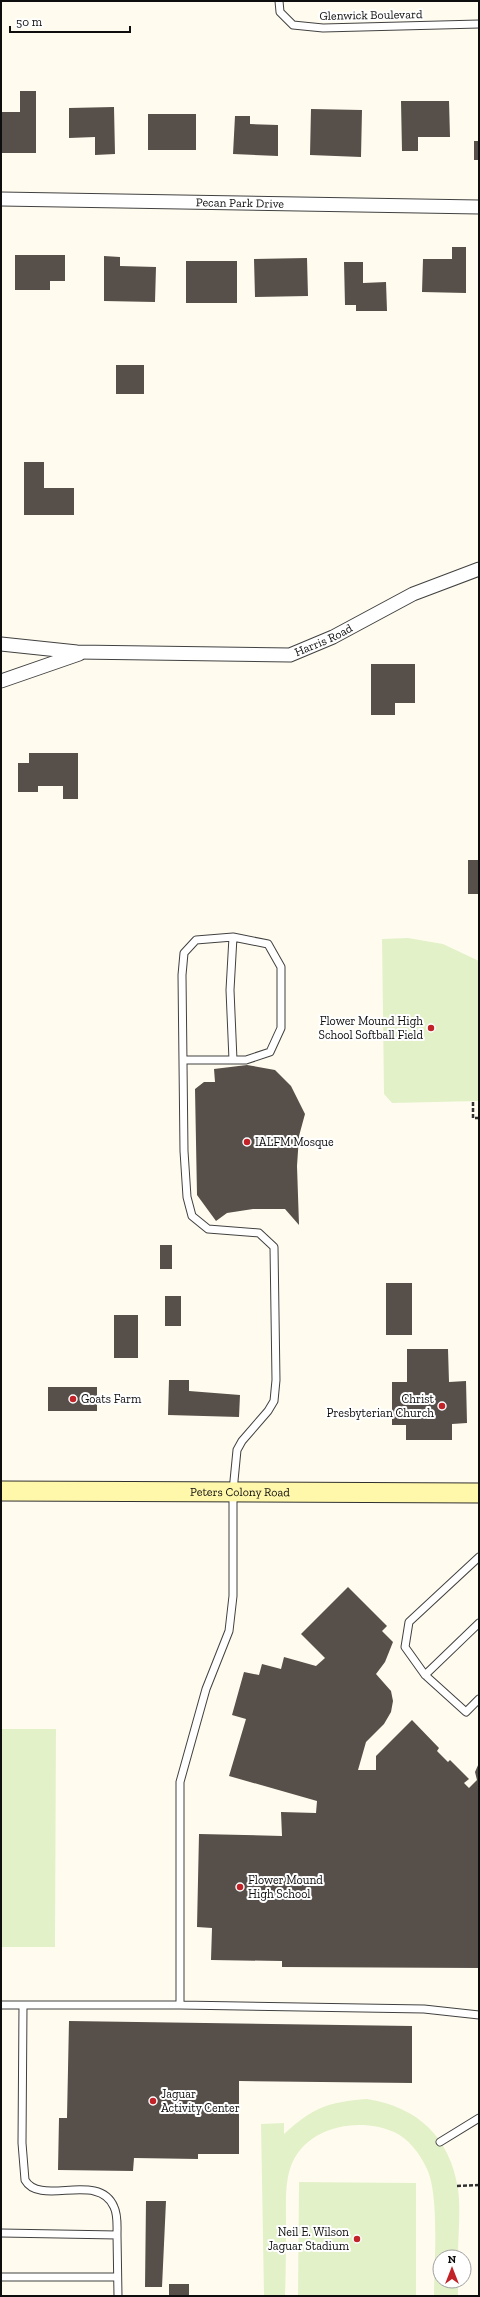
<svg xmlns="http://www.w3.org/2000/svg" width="480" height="2297" font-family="'Zilla Slab',serif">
  <rect width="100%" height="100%" fill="#fffcef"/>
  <path fill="#e3f1c9" d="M408,938l35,6 36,17v140l-87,2 -8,-9 -2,-155z
    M1,1729h55l-1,218h-54z
    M367,2099c51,8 83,38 91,90 3,22 0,46 0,68h-18v24h18v15h-24c0,-32 6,-103 -8,-129 -6,-13 -18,-29 -32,-35 -36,-16 -91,-5 -104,37 -5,16 -4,35 -4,51 0,26 0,51 -1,76h-21l-3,-172 23,-1v11c30,-27 44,-32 83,-35z
    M299,2182l117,1v113h-118z"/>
  <path fill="#574f4a" d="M20,91h16v62h-35v-41h19z
    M401,101h48l1,36h-32v14h-16z
    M114,107l1,47 -20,1v-18l-26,1v-30z
    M311,109l51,1 -1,47 -51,-2z
    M148,114h48v36h-48z
    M235,116h15v8l28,1v31l-45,-2z
    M474,141h5v19h-5z
    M452,247h14v46l-44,-1 1,-33h29z
    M15,255h50v26h-15v9h-35z
    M104,256l16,1v9l36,1 -1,35 -51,-1z
    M307,258l1,38 -53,1 -1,-38z
    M186,261h51v42h-51z
    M344,262h19v21l23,-1 1,29h-31v-6h-11z
    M116,365h28v29h-28z
    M24,462h20v26h30v27h-50z
    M371,664h44v39h-20v12h-24z
    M29,753h49v46h-15v-13h-25v6h-20v-29h11z
    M468,860h11v34h-11z
    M247,1065l28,5 16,16 14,28 -6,22 -2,30 2,59 -14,-16h-32l-26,4 -11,8 -19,-26 -2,-106 9,-7h11l-1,-13z
    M160,1245h12v24h-12z
    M386,1283h26v52h-26z
    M165,1296h16v30h-16z
    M114,1315h24v43h-24z
    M407,1349h41l1,33 17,-1 1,42 -15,1v16h-46v-15h-14v-43h15z
    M169,1380h20v11l51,4 -1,22 -71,-2z
    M48,1387h49v24h-49z
    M348,1587l39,39 -5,5 11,11 -8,20 -9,12 15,17 2,10 -2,11 -7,12 -18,18 -8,28h18v-14l36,-36 27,28 -2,3 11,11 2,-2 19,19 -5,4 5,5 8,-8 -2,-8 4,-9v205l-197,-1v-6l-71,-1 1,-32 -15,-1 2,-93 83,2 -1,-24 35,1 1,-12 -88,-25 17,-57 -14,-4 12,-43 15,3 3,-11 19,5 3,-12 32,9 9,-8 -24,-24z
    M69,2021l343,5v57l-173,-2v73h-41v5l-64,-1 -1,13 -75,-1 1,-52h8z
    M146,2201h20l-4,86h-17z
    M169,2284h20v12h-20z"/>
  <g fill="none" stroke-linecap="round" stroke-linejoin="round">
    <g stroke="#414141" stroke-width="9">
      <path id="lane" d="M279,1l1,11 13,13 30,3 156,-4
        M233,937l-3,53 3,70
        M184,1060h62l24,-8 11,-24v-61l-13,-23 -35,-7 -37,3 -12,13 -2,22 2,176 3,46 5,19 16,13 51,4 15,14 2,133 -2,21 -6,10 -26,30 -5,9 -4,41v105l-4,35 -23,58 -26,93v223l244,4 55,6
        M479,1557l-70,65 -4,25 20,28 41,37 13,-13
        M425,1675l54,-52
        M1,2005h179
        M440,2142l39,-24
        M1,2233l116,2c0,-9 1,-20 -3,-28 -15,-36 -74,0 -89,-27l-3,-37 1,-137
        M117,2235l1,61
        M1,2277h116"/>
    </g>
    <g stroke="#414141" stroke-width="15">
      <g id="street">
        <path id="s1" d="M1,199l478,8"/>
        <path id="s2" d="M1,644l76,8 213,3 43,-18 80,-43 66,-25"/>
        <path d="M1,681l78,-27"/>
      </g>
    </g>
    <g stroke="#303030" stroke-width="21">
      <g id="secondary">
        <path id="s3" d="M1,1491l478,2"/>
      </g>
    </g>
    <path stroke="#303030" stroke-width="2.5" stroke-dasharray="4 2" stroke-linecap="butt" d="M473,1102v16h6
      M457,2186l22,-1"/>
    <use href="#lane" stroke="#fff" stroke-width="7"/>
    <use href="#street" stroke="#fff" stroke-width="13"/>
    <use href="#secondary" stroke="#fff7aa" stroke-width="19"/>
  </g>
  <g fill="#c12328" stroke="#fff" stroke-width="1.5">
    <circle cx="431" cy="1028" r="4"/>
    <circle cx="247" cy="1142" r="4"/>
    <circle cx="73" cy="1399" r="4"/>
    <circle cx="442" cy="1406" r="4"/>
    <circle cx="240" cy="1887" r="4"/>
    <circle cx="153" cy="2101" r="4"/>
    <circle cx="357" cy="2239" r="4"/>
  </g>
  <g text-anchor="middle" stroke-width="4" stroke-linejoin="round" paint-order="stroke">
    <g font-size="12" fill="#0e0e0e" stroke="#fff">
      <text transform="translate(371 15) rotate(-1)" y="4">Glenwick Boulevard</text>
      <text dy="4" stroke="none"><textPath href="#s1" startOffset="239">Pecan Park Drive</textPath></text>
      <text dy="4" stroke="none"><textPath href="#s2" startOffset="326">Harris Road</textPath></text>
      <text dy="4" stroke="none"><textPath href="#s3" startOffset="239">Peters Colony Road</textPath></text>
    </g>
    <g font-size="12" fill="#0e0e0e" stroke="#fff" text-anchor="start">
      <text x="423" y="1025" text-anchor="end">Flower Mound High<tspan x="423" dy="14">School Softball Field</tspan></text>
      <text x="255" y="1146">IALFM Mosque</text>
      <text x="81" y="1403">Goats Farm</text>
      <text x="434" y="1403" text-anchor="end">Christ<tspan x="434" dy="14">Presbyterian Church</tspan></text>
      <text x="248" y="1884">Flower Mound<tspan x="248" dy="14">High School</tspan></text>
      <text x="161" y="2098">Jaguar<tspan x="161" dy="14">Activity Center</tspan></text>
      <text x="349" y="2236" text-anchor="end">Neil E. Wilson<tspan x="349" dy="14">Jaguar Stadium</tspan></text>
    </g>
  </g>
  <rect width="480" height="2297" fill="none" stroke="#0e0e0e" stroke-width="4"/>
  <g transform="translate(452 2269)"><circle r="19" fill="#ffffff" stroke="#9f9f9f"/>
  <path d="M0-3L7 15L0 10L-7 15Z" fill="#c12328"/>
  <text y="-6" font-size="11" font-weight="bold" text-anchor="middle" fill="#0e0e0e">N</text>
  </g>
  <path d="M10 26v6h120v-6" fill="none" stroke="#0e0e0e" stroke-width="2"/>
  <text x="16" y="26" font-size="12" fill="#0e0e0e" stroke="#ffffff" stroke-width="3" paint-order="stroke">50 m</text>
</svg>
